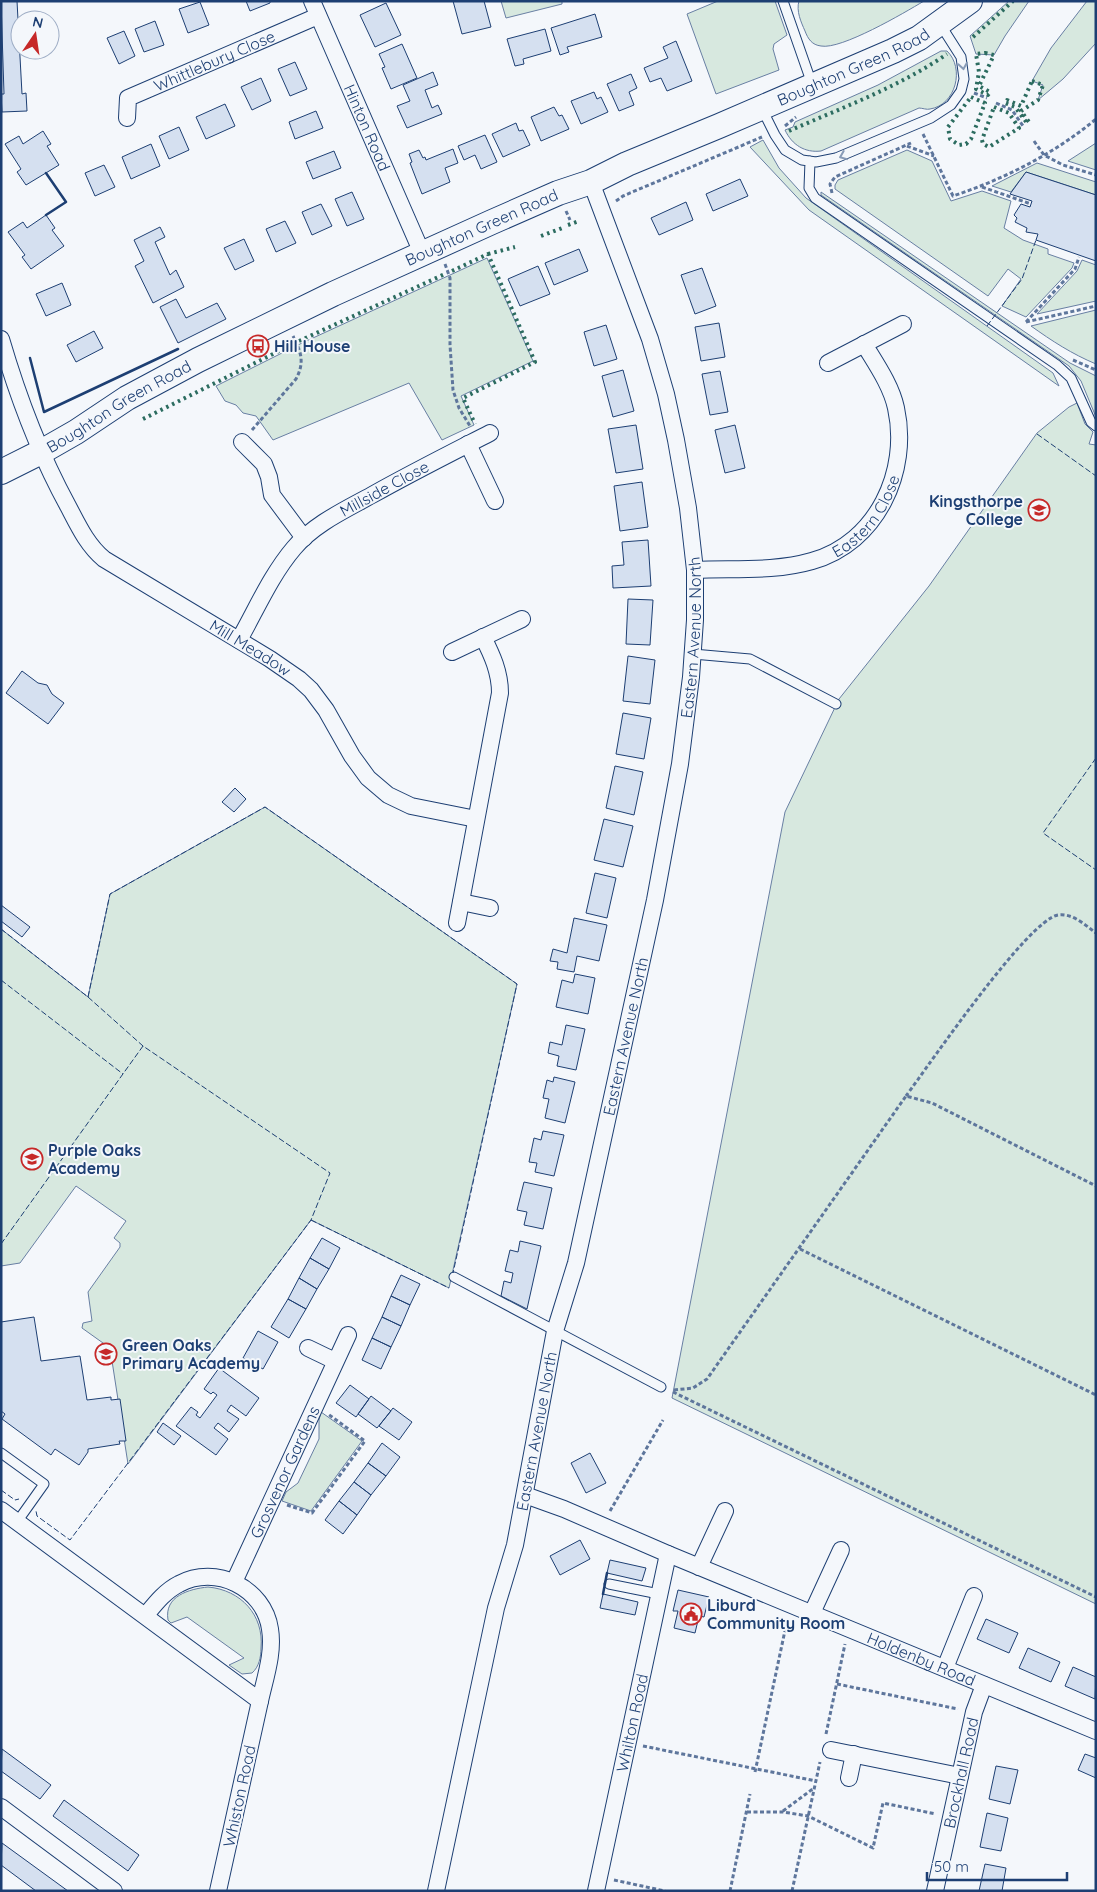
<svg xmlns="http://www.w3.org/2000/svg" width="1097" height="1892" font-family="Quicksand,sans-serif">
  <rect width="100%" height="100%" fill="#f4f7fb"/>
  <path fill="#d7e8df" stroke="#687fa3" d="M501,1h61v3l-56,14z
    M718,1h57l12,34 -13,9 -1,5 6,21 -63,24 -29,-80z
    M799,1h125c-20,12 -83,49 -103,45 -9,-1 -13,-7 -16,-15 -4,-9 -9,-20 -6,-30z
    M1009,1h20l-24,35 -11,19 -18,-1 -6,-18z
    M1087,1h9v42l-33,36 -25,21 5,-15 -11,-4 19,-33z
    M941,51h6c18,17 9,54 -17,58 -3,1 -8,-1 -11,-1l-98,43c-16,2 -29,-6 -36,-21l8,-3 2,-5 83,-37z
    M763,140l16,28 27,30 247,175 6,13 -250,-176 -59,-63z
    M1096,143v27l-28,-9z
    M907,150l25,11 19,40 31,-10 29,10 -7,27 19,12 25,9v5l26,9 -2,5 -46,49 -24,-11 19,-27 -13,-10 -20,27 -153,-107v-4l3,-5z
    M1037,163l59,19v13l-70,-23 -15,20 -19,-6z
    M821,192l249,171 26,13v41l-15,-36 -12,-15 -248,-171z
    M487,258l46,103 -72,35 13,29 -32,15 -33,-57 -136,57 -17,-24 -13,-3 -7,-8 -11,-4 -9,-15 86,-43z
    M1082,260l14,5v36l-59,13 40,-43z
    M1096,310v54c-24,-10 -44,-23 -65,-38z
    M1077,403l8,21 8,8 -4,12 7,1v1159l-424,-206 113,-586 54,-113 90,-113 108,-153 32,-26z
    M265,807l252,177 -68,304 -138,-68 -183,244 -18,-116 -28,-20 1,-5 9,-2 -4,-29 32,-45v-4l-6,-5 12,-17 -50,-35 -56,77 -19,3v-337l87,68 22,-103z
    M321,1412l41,29 -51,70 -29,-10 4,-9 12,-9 21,-44v-19z
    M208,1587c33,3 56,28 53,61 0,9 -2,19 -9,25l-10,1 -13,-9 15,-7 -57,-41 -16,6 -3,-3c-4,-24 21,-31 40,-33z"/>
  <path fill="#d5e0f0" stroke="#1d3f73" d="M1,1h16l5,93 4,-1 1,18 -25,1 -1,-18h3z
    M246,1h24v2l-20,8z
    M453,1h31l7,26 -29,7z
    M200,2l9,23 -21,8 -9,-24z
    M386,3l15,32 -26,12 -15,-32z
    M595,14l7,23 -35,10 2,5 -9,3 -9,-27z
    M155,21l9,24 -20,7 -9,-23z
    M545,29l6,22 -28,8 1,5 -9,2 -8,-27z
    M124,31l11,25 -16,8 -12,-26z
    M676,41l16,40 -25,10 -6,-13 -11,4 -6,-14 24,-10 -5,-11z
    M402,44l15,34 -26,11 -9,-21 3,-1 -6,-13z
    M295,62l12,27 -17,7 -12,-27z
    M433,72l5,13 -13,5 7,18 6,-3 4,9 -35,14 -10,-22 13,-5 -7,-16z
    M631,74l6,14 -8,4 5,13 -15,6 -12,-27z
    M261,78l10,23 -19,9 -11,-23z
    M594,92l3,7 4,-2 7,15 -27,12 -10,-23z
    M225,104l10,22 -29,13 -10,-22z
    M554,107l5,9 3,-1 7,14 -28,12 -10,-24z
    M316,111l7,17 -28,11 -6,-17z
    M516,123l3,8 4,-1 7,15 -27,12 -11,-23z
    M179,127l10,23 -20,9 -10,-23z
    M43,131l8,13 -4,2 12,19 -33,20 -9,-13 4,-3 -16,-25 14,-8 4,8z
    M485,135l12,27 -16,7 -6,-14 -11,5 -6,-14z
    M151,144l9,22 -29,13 -9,-22z
    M453,149l5,14 -13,5 5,14 -28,12 -12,-31 2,-1 -3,-8 10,-4 4,8 2,-1 1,3z
    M334,151l7,17 -28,11 -7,-17z
    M104,165l11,22 -20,9 -10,-23z
    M1026,172l70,23v66l-60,-21 2,-6 -12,-2 1,-4 -12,-6 2,-4 -3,-3 7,-11 9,3 2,-6 -22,-7z
    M740,179l8,17 -35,15 -7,-17z
    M352,192l12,27 -17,7 -12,-27z
    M686,202l7,18 -34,15 -8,-17z
    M321,204l11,22 -20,9 -10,-23z
    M46,215l9,13 -3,2 12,16 -33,23 -9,-12 3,-2 -17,-23 15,-10 4,6z
    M285,221l11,22 -20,9 -10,-23z
    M160,227l5,10 -10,5 15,33 6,-5 8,17 -31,16 -18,-37 9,-5 -10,-21z
    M244,239l10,22 -19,9 -11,-22z
    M579,249l9,22 -34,14 -9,-22z
    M538,266l12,28 -30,12 -12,-27z
    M702,268l14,38 -21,8 -14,-39z
    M62,283l9,22 -25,11 -10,-22z
    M176,299l10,19 31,-15 9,16 -48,24 -18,-36z
    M719,323l6,34 -24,4 -6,-34z
    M606,325l11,34 -23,7 -10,-34z
    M94,331l9,17 -27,14 -9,-17z
    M623,370l11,41 -21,6 -11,-41z
    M720,371l8,41 -18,3 -8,-41z
    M636,425l7,44 -27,4 -8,-44z
    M735,425l10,43 -20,5 -10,-43z
    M642,482l6,45 -28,4 -6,-45z
    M648,540l3,46 -38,2 -1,-22 12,-1 -2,-23z
    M628,599l25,1 -3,45 -24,-1z
    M628,656l27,4 -5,44 -27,-3z
    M22,671l16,12 9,2 5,9 12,9 -16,21 -42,-31z
    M623,713l28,5 -7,41 -28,-5z
    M615,766l28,6 -9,43 -28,-7z
    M235,788l11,11 -12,13 -12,-10z
    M604,819l29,7 -10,41 -29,-7z
    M595,873l21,5 -9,40 -21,-5z
    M1,905l29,22 -8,10 -21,-16z
    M574,918l33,7 -8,36 -22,-5 -3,16 -17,-3 1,-7 -8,-1 3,-12 14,4z
    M575,974l20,4 -7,36 -32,-7 6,-27 11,3z
    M566,1025l19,4 -9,41 -19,-4 2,-10 -11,-3 2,-11 12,3z
    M554,1077l21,5 -10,41 -20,-5 4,-19 -6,-1 4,-18 6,2z
    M543,1131l21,4 -10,41 -19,-4 2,-9 -8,-1 5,-24 7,2z
    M524,1182l28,6 -9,41 -19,-4 3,-13 -10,-2z
    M322,1238l18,10 -11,21 -19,-11z
    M520,1241l21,5 -14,63 -26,-13 3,-15 7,2 2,-10 -8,-2 5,-21 8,2z
    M310,1258l19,11 -12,20 -18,-11z
    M401,1275l19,9 -10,21 -19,-9z
    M299,1278l18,11 -11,20 -18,-10z
    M391,1296l19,9 -9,21 -19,-9z
    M288,1299l18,10 -17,29 -18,-11z
    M34,1317l7,44 39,-5 7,44 24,-3v3l9,-1 6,42h-7l1,3 -32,5v3l-9,13 -24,-16 -4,6 -49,-36 3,-5 -4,-3v-89z
    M382,1317l19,9 -10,21 -19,-9z
    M258,1331l20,11 -15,27 -20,-11z
    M372,1338l19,9 -10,22 -19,-9z
    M219,1368l40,30 -13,18 -15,-11 -4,6 12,8 -10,13 -11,-9 -4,5 14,11 -12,16 -40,-29 15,-19 7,5 -2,3 4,3 17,-23 -4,-3 -2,2 -7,-5z
    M350,1385l19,14 -13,18 -20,-14z
    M371,1396l20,15 -14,17 -19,-14z
    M393,1408l19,14 -13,18 -20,-14z
    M163,1423l18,13 -7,9 -17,-13z
    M382,1443l18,14 -14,19 -18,-13z
    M590,1453l16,30 -20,10 -15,-30z
    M368,1463l18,13 -15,19 -17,-13z
    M354,1482l17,13 -14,20 -18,-14z
    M339,1501l18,14 -14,19 -18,-14z
    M580,1540l10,19 -30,16 -10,-19z
    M610,1560l36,8 -4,13 -35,-8z
    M678,1590l31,7 -5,20 -5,-1 -4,17 -21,-5 4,-17h-5z
    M603,1594l35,8 -3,13 -35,-7z
    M986,1619l32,14 -9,20 -32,-14z
    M1028,1648l32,14 -9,20 -32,-14z
    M1073,1667l23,10 -1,22 -30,-13z
    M2,1749l49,36 -11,14 -39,-28z
    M1085,1754l11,4v20l-18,-8z
    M996,1766l22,4 -8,34 -21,-5z
    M64,1800l75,55 -11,16 -75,-55z
    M987,1813l21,5 -7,33 -21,-4z
    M2,1843l66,48h-32l-35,-26z
    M985,1864l21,4 -4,23h-23z"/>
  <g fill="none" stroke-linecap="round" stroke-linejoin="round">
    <g stroke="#1d3f73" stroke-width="11">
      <path id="lane" d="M783,1l29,83
        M762,109l13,26 10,15 17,10 14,2 20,-4 95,-40 20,-13 10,-14 3,-12 -3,-22 -21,-33
        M810,161l-1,27 6,10 242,167 14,13 20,44 5,4
        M693,654l57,5 86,45
        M454,1277l207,110
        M1,1453l43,31 -27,38
        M609,1584l50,10"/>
    </g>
    <g stroke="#1d3f73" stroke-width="18">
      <g id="street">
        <path id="s1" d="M312,1l110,252"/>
        <path id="s2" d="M127,118l1,-20 190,-82"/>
        <path id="s3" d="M1,339c17,58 38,114 67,167 10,19 19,39 36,53l166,100 29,20 12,11 15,20 26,46 16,22 20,17 23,11 65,13"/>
        <path d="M828,363l75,-39"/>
        <path d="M242,442l22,22 5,13 3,18 32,43"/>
        <path d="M468,444l27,57"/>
        <path id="s4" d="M695,570c38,-2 79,2 117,-9 65,-18 98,-90 84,-153 -5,-23 -20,-44 -32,-64"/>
        <path id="s5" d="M239,640c17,-30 32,-65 55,-92 20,-24 51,-38 78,-53 39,-22 79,-42 118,-62"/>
        <path d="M452,652l70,-33"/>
        <path d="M461,902l29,6"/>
        <path d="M457,923l43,-230c0,-21 -8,-38 -17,-56"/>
        <path d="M308,1348l27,13"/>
        <path id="s6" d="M525,1495l39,14 104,45 428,177"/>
        <path d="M1,1510l259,191 -42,190"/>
        <path d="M699,1567l26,-56"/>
        <path id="s7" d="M234,1582l114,-247"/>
        <path d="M812,1613l29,-63"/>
        <path d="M146,1615c9,-11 19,-24 33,-31 37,-20 85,4 91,45 4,24 -5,49 -10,72"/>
        <path d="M945,1668l29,-72"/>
        <path d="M831,1750l129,26"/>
        <path d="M849,1778l5,-24"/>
        <path d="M1,1807l113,84"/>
        <path id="s8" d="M436,1891l60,-283 19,-63 40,-214 21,-68 79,-363 25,-136 11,-87 4,-57v-50l-7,-62 -12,-68 -10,-46 -16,-55 -59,-157"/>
        <path id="s9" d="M596,1891l72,-337"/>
        <path id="s10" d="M935,1891l39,-179 10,-27"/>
      </g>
    </g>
    <g stroke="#1d3f73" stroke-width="26">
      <g id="secondary">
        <path id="s11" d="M1,472l40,-20 35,-20 51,-34 71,-38 135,-66 159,-72 66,-29 33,-11 36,-18 92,-38 174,-75 26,-13 51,-37"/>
      </g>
    </g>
    <path stroke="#5e769c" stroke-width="3" stroke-dasharray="4 2.5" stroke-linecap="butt" d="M974,93l13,5
      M996,103l16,7 11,16
      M785,126l11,-9
      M923,134l30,62c51,-17 101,-42 143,-77
      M1034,141l10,14 19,10 33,10
      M907,146l27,10
      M982,187l49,17
      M832,193l-2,-9 5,-7 76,-34
      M616,201l7,-5 139,-59
      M566,211l4,9
      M445,264l5,14v67l3,45 6,18 11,18
      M1026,322l49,-53 4,-12
      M1026,322l70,-16
      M1073,360l23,10
      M252,430l44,-51c9,-17 5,-27 -3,-43
      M906,1096c23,-31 122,-176 152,-181 15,-2 27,10 38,18
      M800,1249l296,146
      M674,1390l19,-2 14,-9 199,-283 26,7 164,83
      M673,1392l423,205
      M287,1505l25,8 53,-72 -37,-27
      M610,1511l53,-91
      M837,1684l121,25
      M826,1734l19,-90
      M643,1746l173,35
      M755,1772l32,-151
      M783,1811l31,-23
      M747,1812h36l25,4 65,32 10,-45 53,11
      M614,1880l51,11
      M730,1891l20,-97
      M792,1891l28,-129"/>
    <use href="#lane" stroke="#f4f7fb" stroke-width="9"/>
    <use href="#street" stroke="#f4f7fb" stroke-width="16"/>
    <use href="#secondary" stroke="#f4f7fb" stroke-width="24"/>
    <path stroke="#2c6c60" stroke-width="4" stroke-dasharray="2.5 4" stroke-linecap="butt" d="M973,37l40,-36
      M985,53l9,2 -15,31 11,6 -2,3 -12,-6 3,-17 -3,-18z
      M1032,81l11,4 -5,15 -17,11 8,11 -2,1 -12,-16 -10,-4 2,-3 14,6z
      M971,97l14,6 -14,36 -5,5 -7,1 -9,-6 -2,-12z
      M994,107l15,6 10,15 -30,19 -6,-3 -1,-4z
      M789,131c52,-23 110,-44 158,-77
      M568,225l11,-4
      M541,236l24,-9
      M488,254l27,-7
      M452,271l36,-17 47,108 -72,36 12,26
      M299,341l146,-67
      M143,419l150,-75"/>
    <path stroke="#1d3f73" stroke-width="1" stroke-dasharray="6 2.5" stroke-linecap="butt" d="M987,326l35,-47 14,-39
      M1037,434l59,42
      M1096,758l-53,75 53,37
      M1,929l87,68 55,49
      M1,980l122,94
      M88,997l22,-103 155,-87 252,177 -64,289
      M311,1220l138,68
      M1,1244l142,-198 187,127 -19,47 -241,320 -33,-24 -1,-5
      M1,1490l14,10 4,-1"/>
    <path stroke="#1d3f73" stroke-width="2.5" d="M46,173l20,29 -20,13
      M30,358l14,54 134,-63
      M603,1594l4,-21"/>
  </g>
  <defs><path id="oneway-chevron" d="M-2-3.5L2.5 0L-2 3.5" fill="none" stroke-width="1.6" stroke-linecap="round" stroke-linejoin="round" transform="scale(1.25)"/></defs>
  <g stroke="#889bb7">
    <use href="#oneway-chevron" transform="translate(963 66) rotate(81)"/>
    <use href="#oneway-chevron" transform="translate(843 156) rotate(158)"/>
  </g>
  <defs>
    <g id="bus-ring" transform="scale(1.125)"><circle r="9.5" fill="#f4f7fb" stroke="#c62828" stroke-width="1.5"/><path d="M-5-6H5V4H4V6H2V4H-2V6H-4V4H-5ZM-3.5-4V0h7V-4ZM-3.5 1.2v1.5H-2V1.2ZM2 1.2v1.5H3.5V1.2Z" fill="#c62828"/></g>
    <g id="school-ring" transform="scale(1.125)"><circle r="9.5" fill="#f4f7fb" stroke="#c62828" stroke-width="1.5"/><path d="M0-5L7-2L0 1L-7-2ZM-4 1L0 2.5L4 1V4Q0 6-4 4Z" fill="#c62828"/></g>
    <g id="civic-ring" transform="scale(1.125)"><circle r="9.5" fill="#f4f7fb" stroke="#c62828" stroke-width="1.5"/><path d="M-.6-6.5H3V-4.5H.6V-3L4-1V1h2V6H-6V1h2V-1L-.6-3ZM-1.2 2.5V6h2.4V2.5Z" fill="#c62828"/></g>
  </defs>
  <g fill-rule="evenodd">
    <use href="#bus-ring" x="258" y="346"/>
    <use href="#school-ring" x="1039" y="510"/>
    <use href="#school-ring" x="32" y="1159"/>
    <use href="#school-ring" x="106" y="1354"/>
    <use href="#civic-ring" x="691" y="1614"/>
  </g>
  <g text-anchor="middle" stroke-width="4" stroke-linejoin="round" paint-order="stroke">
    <g font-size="16" fill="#1d3f73" stroke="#f4f7fb">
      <text dy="6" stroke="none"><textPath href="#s2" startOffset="114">Whittlebury Close</textPath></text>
      <text dy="6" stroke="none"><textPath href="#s11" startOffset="945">Boughton Green Road</textPath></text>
      <text dy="6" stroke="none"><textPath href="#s1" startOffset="138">Hinton Road</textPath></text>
      <text dy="6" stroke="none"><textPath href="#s11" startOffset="540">Boughton Green Road</textPath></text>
      <text dy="6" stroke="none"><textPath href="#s11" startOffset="135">Boughton Green Road</textPath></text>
      <text dy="6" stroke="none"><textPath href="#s5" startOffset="216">Millside Close</textPath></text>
      <text dy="6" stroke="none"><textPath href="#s4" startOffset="191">Eastern Close</textPath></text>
      <text dy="6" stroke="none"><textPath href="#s8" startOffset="1281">Eastern Avenue North</textPath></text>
      <text dy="6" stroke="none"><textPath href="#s3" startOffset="416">Mill Meadow</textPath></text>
      <text dy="6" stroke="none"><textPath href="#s8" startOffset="876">Eastern Avenue North</textPath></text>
      <text dy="6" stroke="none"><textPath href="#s8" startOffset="471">Eastern Avenue North</textPath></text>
      <text dy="6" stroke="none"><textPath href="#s7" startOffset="121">Grosvenor Gardens</textPath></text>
      <text dy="6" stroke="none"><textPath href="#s6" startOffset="429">Holdenby Road</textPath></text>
      <text dy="6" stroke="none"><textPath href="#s9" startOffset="172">Whilton Road</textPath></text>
      <text dy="6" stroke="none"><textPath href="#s10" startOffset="121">Brockhall Road</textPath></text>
      <text transform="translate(239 1796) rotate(-78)" y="6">Whiston Road</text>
    </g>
    <g font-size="16" font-weight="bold" fill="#1d3f73" stroke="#f4f7fb" text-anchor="start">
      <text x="274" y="352">Hill House</text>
      <text x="1023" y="507" text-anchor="end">Kingsthorpe<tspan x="1023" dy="18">College</tspan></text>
      <text x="48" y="1156">Purple Oaks<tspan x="48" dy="18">Academy</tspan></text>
      <text x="122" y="1351">Green Oaks<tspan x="122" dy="18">Primary Academy</tspan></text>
      <text x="707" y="1611">Liburd<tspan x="707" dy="18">Community Room</tspan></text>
    </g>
  </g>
  <rect width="1097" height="1892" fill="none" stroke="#1d3f73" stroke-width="5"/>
  <g transform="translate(35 35) rotate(13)"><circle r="24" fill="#f4f7fb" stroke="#9eadc5"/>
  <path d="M0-4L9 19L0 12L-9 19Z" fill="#c62828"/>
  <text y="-8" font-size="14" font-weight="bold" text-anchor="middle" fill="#1d3f73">N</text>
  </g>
  <path d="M927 1872v8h140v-8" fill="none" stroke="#1d3f73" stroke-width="2.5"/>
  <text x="934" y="1872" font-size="15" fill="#1d3f73" stroke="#f4f7fb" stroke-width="4" paint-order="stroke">50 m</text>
</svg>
